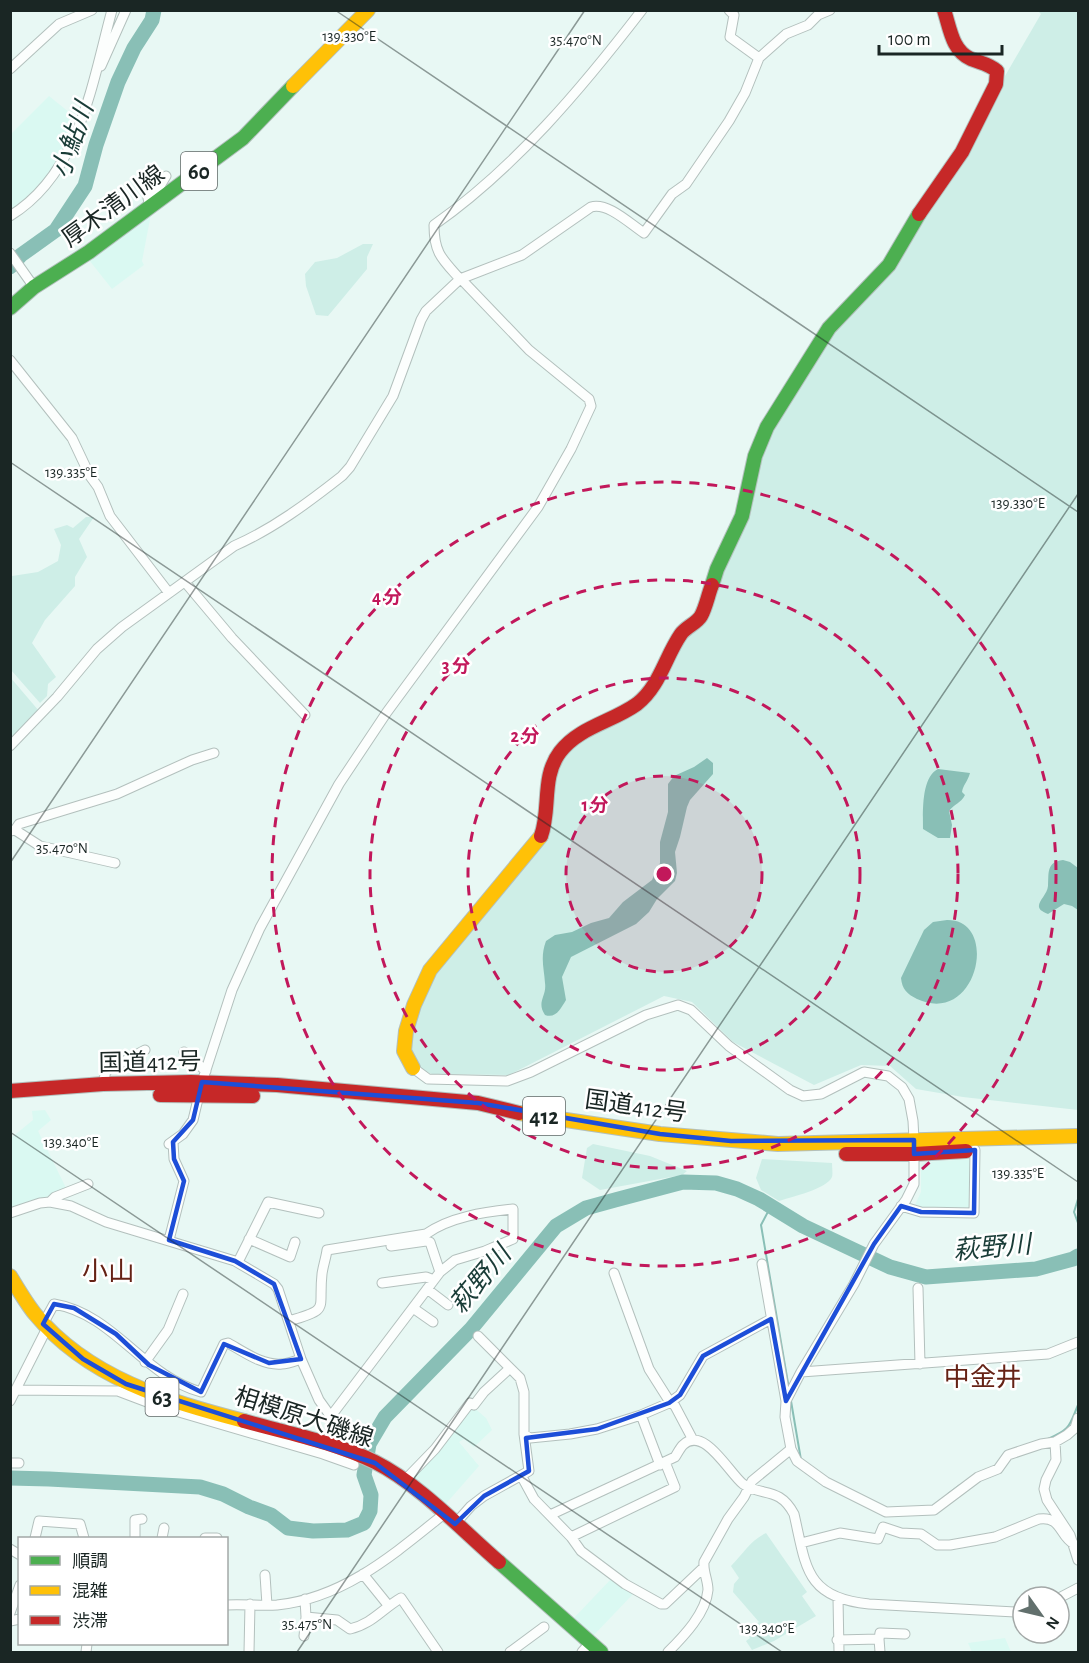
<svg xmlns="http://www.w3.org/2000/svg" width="1089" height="1663" font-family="'Alegreya Sans','Noto Sans JP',sans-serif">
  <rect width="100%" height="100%" fill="#e8f8f4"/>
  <path fill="#daf9f2" d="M49,96l31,25 -33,60 -36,32v-79z
    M151,214l-9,47 2,4 -32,24 -23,-29z
    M45,1110l6,10 -13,11 29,59 -56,19v-71l22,-18 -1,-9z
    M973,1159l-1,51 -59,-1 8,-17v-27l4,-3z
    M472,1406l14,12 6,12 -18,17 -10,-8 -5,3 20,24 -36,41 -31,-28z
    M613,1577l22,15 -43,45 -20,-17z
    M1005,1638l6,14h-39l-4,-9z"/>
  <path fill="#ceeee7" d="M1038,11h40v1099l-115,-13 -47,-8 -26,-23 -29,-1 -47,20 -81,-43 -41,-40 -28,-6 -155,79 -77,-1 -10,-4 -5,-6 -6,-9 -1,-11 13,-49 14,-27 107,-125 6,-11 3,-11v-37l7,-23 16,-20 35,-15 76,-89 20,-16 3,-5 7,-32 39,-109 9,-34 61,-101 31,-36 37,-33 29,-49 41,-59 38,-73 3,-14 36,-62z
    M363,244h10l-6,13v12l-39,47 -12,-1 -10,-29 -1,-12 10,-12 22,-4z
    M86,517h8l-15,22 8,18 -12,20v9l-30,34 -13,23 24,34 -8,7 -1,12 -7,7 -29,-33v-92l1,-2 26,-4 20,-11 3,-16 -7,-16 13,-4 6,3z
    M10,677l29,34 -29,31z
    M593,1144l57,12 37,15 -5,4 -82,15 -18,-12 5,-30z
    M762,1159l70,4c0,5 1,10 0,14 -5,12 -41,20 -53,24l-18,-11 -5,-12z
    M766,1533l41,59 -5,4 14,20 -42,25 -22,9 -6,-9 4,-3 -4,-7 13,-9 -26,-30 1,-8 5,-6 -8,-12c13,-13 19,-25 35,-33z"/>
  <path fill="#89bfb6" d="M707,758l6,5v11l-23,26 -3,7 -7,30 -5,15 2,21 -2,8 -18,18 -8,13 -13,12 -65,33 -9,20 4,23c-5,8 -10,19 -21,15 -9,-13 2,-19 0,-32 -1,-15 -5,-26 1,-42l9,-6 17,-3 19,-9 18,-5 14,-16 29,-22 8,-17v-21l8,-30v-28l6,-8 20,-9z
    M938,769l32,4c-2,8 -7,12 -8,19l3,3c-4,8 -11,9 -16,16l3,14 -2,13h-12l-15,-9c0,-16 -2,-52 15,-60z
    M1063,860l7,2 8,6v42l-6,-4 -8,-2 -16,10c-20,-7 -1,-16 0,-28 1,-13 -2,-24 15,-26z
    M947,920c53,-1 31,107 -30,79 -10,-5 -15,-10 -16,-21l23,-48 9,-8z"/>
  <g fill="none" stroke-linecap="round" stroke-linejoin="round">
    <path stroke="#89bfb6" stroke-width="2" d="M1078,1199l-4,13 4,11
      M771,1206l-10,19 28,164
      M791,1401l10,59
      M1048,1439c23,-10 21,-13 30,-34
      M948,1494l12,-9"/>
    <path stroke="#89bfb6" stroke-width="15" d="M10,267l11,-12 35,-25 29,-44 11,-41 22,-63 16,-34 18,-28 2,-10
      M10,1478l39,1 151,8 23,7 26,13 22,8 17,13 25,3 34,-1 17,-7 6,-12 1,-16 -7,-20 5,-31 16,-27 86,-88 85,-103 30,-18 29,-8 68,-18 33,1 21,6 22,10 44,27 87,41 36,10 110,-8 37,-10 5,-3"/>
    <g stroke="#b3c0bd" stroke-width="11">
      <path id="street" d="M729,10l5,5 -4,22 29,21
        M101,66l25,-56
        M10,69l49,-45 33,-14
        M150,207l-2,-9 12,-12 6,-10
        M10,216c70,-43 82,-133 102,-206
        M10,253l24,34
        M460,279c-18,-20 -26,-26 -26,-54 81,-57 148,-137 208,-215
        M10,360l62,78 18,38 8,11 12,29 59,77
        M185,582l47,56 73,77
        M10,746l47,-49 40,-48 25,-22 112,-81c39,-17 75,-44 108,-70l8,-9 43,-71 28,-76 5,-9 34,-32 62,-24 69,-48c17,-5 39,17 53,26l28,-39 14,-10 43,-63 16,-28 14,-35 27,-24 22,-9 10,-10 12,-5
        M15,830l4,-6 98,-30 75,-34 22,-7
        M10,831l5,-1 25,16 75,17
        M184,1052l22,19
        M413,1068l15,11 79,2 24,-9 115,-57 32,-10 13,5 38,36 61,44 13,6 18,-2 43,-22 24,4 14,11 7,12 4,22 1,19v44l-8,16 -32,44 -20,40 -53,88 -15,29 -1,16 6,32 -39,32 -8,16 -16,22 -24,43c-1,10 4,18 4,28 -2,23 -24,46 -40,62
        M103,1084l3,-13 39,-21
        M169,1144l14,-10 10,-14 9,-38 30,-92 28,-62 79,-144 48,-72 151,-205 33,-58 20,-43 -2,-7 -60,-49 -68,-71
        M50,1202l21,4 35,16 129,39 39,23 4,5 23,70 18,41 15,21 -7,23
        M901,1206l20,6 53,1 1,-63
        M10,1213l30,-10 10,-1 5,-5 33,-13
        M249,1239l41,18 5,-15
        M169,1240l15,-59 -10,-22 -1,-17
        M391,1246l35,-5 4,1 10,30
        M238,1262l30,-60 51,11
        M762,1264l24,137
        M614,1273l35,96 19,30 7,7 18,34
        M382,1283l44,-6 8,3
        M918,1288l2,76
        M427,1289l21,16
        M413,1308l20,14
        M289,1321c42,-12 29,-11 33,-47 1,-8 4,-16 5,-24l99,-16c24,-17 58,-22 87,-25v30l-28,12 -30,9 -15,12 -109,144
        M43,1324l11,-20c60,10 89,72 147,88l23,-48 4,-1c16,9 35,23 54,21 6,0 13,-3 19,-5
        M145,1362l23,-32 15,-36
        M801,1372l247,-18 30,-12
        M15,1390l103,1 37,14 168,49 31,11
        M10,1401l37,-73
        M641,1415l19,50
        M524,1434l6,4 40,-4 27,-5 44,-14 28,-12 11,-8 23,-39 68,-37
        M1055,1442l1,18 -10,20 -2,9 3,11 23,35 8,25
        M791,1449l6,12 29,21 60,30 48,-2 44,-33 20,-8 10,-14 33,-11 14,-2 12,-7 8,-7 3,-10
        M10,1463h9
        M522,1477l12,22 37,38 104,-50 -10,-25
        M404,1481l31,-32 35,-46 4,2 10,-13 25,-23
        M550,1515l125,-58c2,-3 5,-9 8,-12 21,-20 46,28 60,39 19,13 36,2 51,30 12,52 11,84 75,90l146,8 8,-1
        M455,1524l16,-18 13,-10 45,-25 -5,-37v-42l-4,-14 -42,-42
        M571,1537l10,14 44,33 36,20h4l38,-36
        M35,1538l4,-17 41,3 4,14
        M135,1538v-18l7,-1
        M162,1538l2,-10
        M205,1538h12
        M801,1543l39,-10 38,6 5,-12 18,6 20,1 16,11h13l45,-8 44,-18c23,-3 20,17 35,25
        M10,1549l10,6
        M363,1574l25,31
        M265,1575l2,30
        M838,1598l1,54
        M1059,1598l19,-10
        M226,1605c17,-1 35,1 51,0 67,-7 117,-51 167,-91
        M10,1613l10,-28
        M306,1617l31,3 13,9c22,-5 32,-20 51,-31l37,54
        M10,1621l10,-2
        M304,1636l2,-19 -1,-18
        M879,1639l1,-6 25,1
        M837,1640l42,-1 1,13
        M86,1652l1,-8
        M249,1652l1,-48
        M510,1652l34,-25
        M582,1652l8,-9"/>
    </g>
    <g stroke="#b3c0bd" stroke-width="16">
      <path id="fast" d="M10,308l24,-21 55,-35 154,-114 50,-52
        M712,585l5,-16 25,-53 13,-60 12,-29 62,-99 60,-63 30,-51
        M499,1562l102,90"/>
    </g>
    <g stroke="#b3c0bd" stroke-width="16">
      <path id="slow" d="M293,86l75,-76
        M413,1068l-9,-17 2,-20 8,-26 16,-35 111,-134
        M519,1113l141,21 118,10 300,-8
        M10,1276c8,13 16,27 25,38 53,64 132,87 209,107"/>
    </g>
    <g stroke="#b3c0bd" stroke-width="16">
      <path id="jam" d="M919,214l43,-62 34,-68 1,-13c-8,-7 -16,-8 -26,-12 -19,-8 -21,-31 -27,-49
        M541,836c10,-27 0,-59 19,-84 19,-25 52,-30 77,-48 23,-18 28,-47 44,-70 5,-7 16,-11 20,-18 5,-9 7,-21 11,-31
        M10,1091l93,-7 88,-2 86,3 201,18 41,10
        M160,1095l93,1
        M846,1154h68l52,-3
        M244,1421c43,12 90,21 131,41 44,22 87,68 124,100"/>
    </g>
    <use href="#street" stroke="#fcfefd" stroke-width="9"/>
    <use href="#fast" stroke="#4caf50" stroke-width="14"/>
    <use href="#slow" stroke="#ffc107" stroke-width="14"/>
    <use href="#jam" stroke="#c62828" stroke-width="14"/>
  </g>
  <path fill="none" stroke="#1d4ed8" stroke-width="4.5" stroke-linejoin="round" d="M202,1082l276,21 182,31 71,7 183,-1v14l61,-4 -1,63 -53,-1 -20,-6 -27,38 -88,157 -15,-82 -68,37 -23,39 -11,8 -72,26 -71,9 3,33 -45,25 -29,28 -80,-61 -249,-79 -43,-25 -40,-35 11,-20 20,4 42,26 33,31 52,27 23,-48 45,19 32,-4 -27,-75 -39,-23 -66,-21 15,-59 -10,-22 -1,-17 20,-22z"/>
  <path fill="none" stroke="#1a2624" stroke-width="1.5" stroke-opacity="0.45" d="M335,10l743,502M10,462l1068,720M10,863l575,-853M10,1132l772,520M297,1652l781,-1158"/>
  <circle cx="664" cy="874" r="98" fill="#c2185b" fill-opacity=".12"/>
  <g fill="none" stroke="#c2185b" stroke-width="3" stroke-dasharray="10 8">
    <circle cx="664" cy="874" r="98"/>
    <circle cx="664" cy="874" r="196"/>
    <circle cx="664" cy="874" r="294"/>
    <circle cx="664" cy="874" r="392"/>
  </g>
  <g text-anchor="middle" stroke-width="5" stroke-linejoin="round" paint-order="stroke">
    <g fill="#fff" stroke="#5f6766" stroke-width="1.5">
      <rect x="181" y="152" width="36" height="38" rx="4.5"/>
      <rect x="523" y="1097" width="42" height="38" rx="4.5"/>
      <rect x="145.5" y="1378" width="33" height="38" rx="4.5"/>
    </g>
    <g font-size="22" font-weight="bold" fill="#1a2624">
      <text x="199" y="179">60</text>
      <text x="544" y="1124">412</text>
      <text x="162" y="1405">63</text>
    </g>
    <g font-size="24" fill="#1a2624" stroke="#fff">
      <text transform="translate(113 206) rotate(-36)" y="8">厚木清川線</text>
      <text transform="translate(150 1062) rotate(-1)" y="8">国道412号</text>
      <text transform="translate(636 1106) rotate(8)" y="8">国道412号</text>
      <text transform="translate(304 1417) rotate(18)" y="8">相模原大磯線</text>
    </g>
    <g font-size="26" font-style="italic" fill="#193c37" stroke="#fff">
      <text transform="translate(72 140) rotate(-71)" y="9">小鮎川</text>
      <text transform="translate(992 1247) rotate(-5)" y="9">萩野川</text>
      <text transform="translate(480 1279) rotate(-50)" y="9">萩野川</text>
    </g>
    <g font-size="26" fill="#652215" stroke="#fff">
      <text x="108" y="1280">小山</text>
      <text x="983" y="1386">中金井</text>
    </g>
  </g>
  <g font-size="15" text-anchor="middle" fill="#1a2624" stroke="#fff" stroke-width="5" stroke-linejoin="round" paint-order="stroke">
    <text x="349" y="41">139.330°E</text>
    <text x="576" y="45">35.470°N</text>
    <text x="71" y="477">139.335°E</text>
    <text x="1018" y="508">139.330°E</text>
    <text x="62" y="853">35.470°N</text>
    <text x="71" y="1147">139.340°E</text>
    <text x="1018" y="1178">139.335°E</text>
    <text x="307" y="1629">35.475°N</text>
    <text x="767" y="1633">139.340°E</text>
  </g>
  <circle cx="664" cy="874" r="9" fill="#c2185b" stroke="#fff" stroke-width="3"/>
  <g font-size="18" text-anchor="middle" font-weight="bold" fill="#c2185b" stroke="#fff" stroke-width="5" stroke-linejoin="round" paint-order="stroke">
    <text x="387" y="603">4 分</text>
    <text x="456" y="672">3 分</text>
    <text x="525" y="742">2 分</text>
    <text x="595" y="811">1 分</text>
  </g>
  <rect width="1089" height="1663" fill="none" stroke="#1a2624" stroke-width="24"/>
  <rect x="18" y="1537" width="210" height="108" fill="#ffffff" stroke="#a3a8a7" stroke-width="1.5"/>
  <rect x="30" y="1556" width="30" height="9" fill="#4caf50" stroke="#a3a8a7" stroke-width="1.5"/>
  <text x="72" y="1567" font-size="18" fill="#1a2624">順調</text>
  <rect x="30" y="1586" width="30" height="9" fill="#ffc107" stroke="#a3a8a7" stroke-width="1.5"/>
  <text x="72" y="1597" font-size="18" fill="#1a2624">混雑</text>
  <rect x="30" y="1616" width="30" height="9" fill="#c62828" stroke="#a3a8a7" stroke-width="1.5"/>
  <text x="72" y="1627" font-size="18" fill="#1a2624">渋滞</text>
  <g transform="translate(1041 1615) rotate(124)"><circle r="28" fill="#ffffff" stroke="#a3a8a7" stroke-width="1.5"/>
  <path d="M0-4.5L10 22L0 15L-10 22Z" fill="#62706d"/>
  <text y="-9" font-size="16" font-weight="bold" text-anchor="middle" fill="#1a2624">N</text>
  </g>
  <path d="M879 45v9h123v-9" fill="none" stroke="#1a2624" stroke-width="3"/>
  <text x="888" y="45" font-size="18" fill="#1a2624" stroke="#ffffff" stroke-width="4.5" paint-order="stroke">100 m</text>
</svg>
